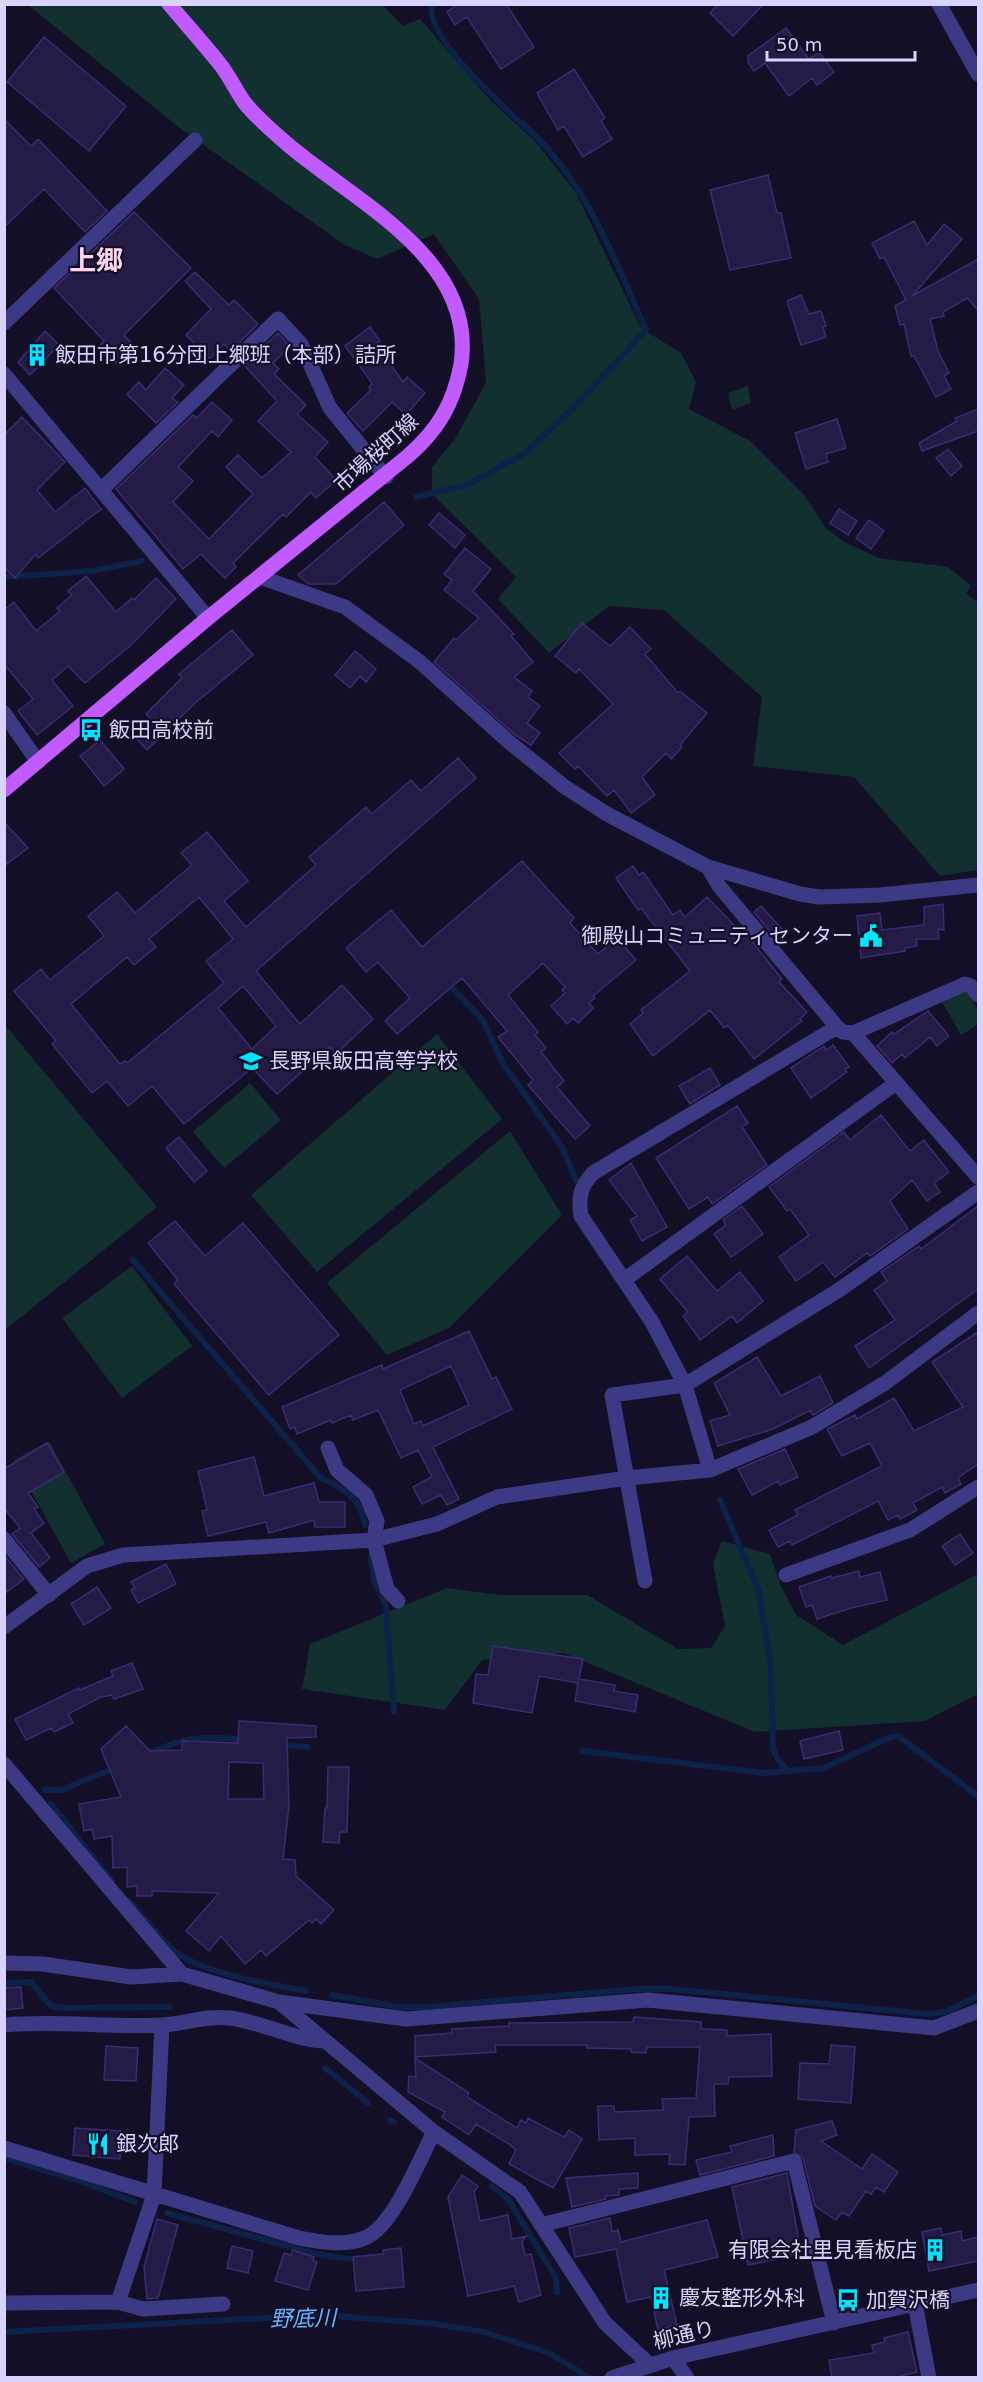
<svg xmlns="http://www.w3.org/2000/svg" width="983" height="2382" font-family="'DejaVu Sans','Noto Sans JP',sans-serif">
  <rect width="100%" height="100%" fill="#130f26"/>
  <path fill="#12302f" d="M382,4l21,22 17,-7 71,82 45,41 40,51 65,135 40,25 15,29 -7,27 61,32 55,55 20,31 19,15 35,16 69,9 23,19 -5,7 12,10v267l-38,6 -86,-99 -101,-11 9,-69 -98,-87 -55,-4 -60,47 -51,-54 18,-22 -84,-83v-27l23,-28 31,-56 -7,-84 -45,-65 -57,25 -32,-14 -164,-116 -153,-124z
    M748,386l3,17 -19,7 -4,-17z
    M966,989l12,21v15l-17,10 -19,-33z
    M4,1024l153,183 -152,123h-1z
    M437,1034l65,85 -185,153 -66,-77z
    M250,1083l31,37 -57,48 -31,-36z
    M510,1131l52,84 -113,113 -62,27 -60,-72z
    M132,1266l60,80 -70,52 -60,-80z
    M49,1441l56,103 -34,19 -57,-103z
    M722,1541l48,13 11,32 15,29 47,30 135,-71v120l-53,27 -170,11 -191,-79 -82,7 -37,50 -143,-21 8,-45 137,-56 54,7h86l91,54 33,-1 14,-22 -12,-62z"/>
  <g fill="none" stroke-linecap="round" stroke-linejoin="round">
    <path stroke="#0c2248" stroke-width="6" d="M416,497l51,-12 58,-32 49,-46 72,-77c-31,-70 -59,-146 -116,-199 -21,-19 -110,-98 -97,-127
      M4,577l88,-6 50,-10
      M447,983l36,37 19,42 60,85 14,33
      M133,1260l188,218c23,10 40,20 44,47
      M720,1500l39,91 12,77 2,80 5,12 10,11
      M371,1556l3,24 12,26 8,106
      M281,1745l27,2
      M583,1751l181,22 60,-5 64,-30 10,-2 80,60
      M147,1754c38,-17 55,-19 97,-14
      M45,1790h16l54,-22
      M51,1804l61,77
      M128,1900c15,15 28,35 44,49 27,24 97,35 133,42
      M4,1983l27,-1 20,24 13,2 106,-1
      M332,1995l66,12h28l211,-18h34l257,25 17,-2 33,-16
      M325,2068l43,35
      M390,2120l4,2
      M4,2158l81,25 50,19
      M492,2186l16,13 48,79 1,14
      M167,2213l149,41 34,5
      M4,2332l319,-17 113,9 48,8 65,21 41,25"/>
  </g>
  <path fill="#241b47" stroke="#3b2d73" stroke-width="1.5" fill-rule="evenodd" d="M458,4h48l28,43 -33,22 -34,-52 -12,8 -8,-13z
    M718,4h46l-31,32 -23,-23z
    M786,28l23,31 10,-7 15,20 -17,13 -5,-7 -23,18 -24,-33 -11,8 -6,-9v-6z
    M44,37l82,69 -37,45 -82,-69z
    M574,69l31,49 -4,3 11,18 -29,18 -19,-31 -6,4 -21,-37z
    M4,119l27,27 7,-7 69,72 -22,21 -41,-43 -40,38z
    M768,175l9,38h4l10,45 -61,12 -20,-80z
    M134,212l57,56 -67,67 11,12 -19,16 -16,-18 4,-4 -50,-53z
    M914,221l13,24 17,-21 18,15 -50,57 66,-37v51l-11,-12 -24,14 1,4 -14,3 8,32 11,22 -5,3 7,13 -15,8 -22,-41h-3l-7,-32 -4,1 -5,-19 11,-6 -22,-43 -4,2 -8,-16z
    M195,272l34,33 5,-5 24,24 -27,27 -7,-7 -14,15 -24,-24 25,-26 -26,-28z
    M801,295l8,19 12,-3 5,15 -3,1 3,10 -25,8 -14,-44z
    M370,327l10,14 -4,3 27,38 4,-5 18,16 -19,22 -14,-13 -29,29 -16,-18 24,-23 -2,-2 3,-5 -27,-37z
    M45,331l14,14 -29,30 -12,-13z
    M278,333l12,13 -17,17 6,6 -5,5 32,31 -9,9 31,28 -13,15 21,23 -20,18 -5,-6 -25,25 -3,-3 -50,49 3,4 -11,11 -24,-24 -18,15 -67,-80 77,-74 4,3 15,-16 20,18 -14,17 -6,-6 -34,36 15,14 -20,21 36,37 44,-45 -27,-27 12,-12 24,23 29,-26 -33,-31 19,-20 -33,-36z
    M165,368l19,17 -12,13 6,4 -22,21 -29,-29 12,-12 7,8z
    M978,409v22l-56,20 -3,-8 38,-22 -2,-3z
    M22,417l43,45 -28,28 18,22 30,-24 16,21 -63,49 -2,-4 -21,24 -11,-11v-132z
    M837,419l9,29 -20,6 2,8 -22,7 -11,-36z
    M948,449l14,17 -11,10 -15,-18z
    M384,502l20,23 -68,59h-27l-11,-9z
    M839,509l18,12 -9,14 -18,-12z
    M439,513l26,22 -10,13 -26,-23z
    M869,520l15,11 -13,18 -15,-11z
    M465,548l26,21 -18,22 41,43 -3,2 22,26 -19,15 18,14 -4,6 12,9 -13,17 13,10 -9,12 -16,-10 -81,-73 20,-24 2,2 23,-22 -35,-28 8,-10 -8,-6z
    M86,576l30,36 16,-14 2,2 22,-22 20,21 -45,46 -46,38 -17,-17 -16,14 21,26 -36,29 -19,-24 15,-12 -29,-35v-54l10,-8 22,29 24,-20 -3,-3 15,-13 -4,-4z
    M582,623l28,23 20,-19 21,22 -6,5 33,39 2,-2 27,22 -27,32 2,2 -11,12 -5,-6 -24,24 13,18 -24,18 -17,-23 -7,6 -29,-30 -3,3 -16,-16 54,-49 -34,-35 -3,4 -21,-17z
    M232,630l21,25 -59,49 -47,46 -11,-12 17,-17 -7,-7 36,-36 -3,-4z
    M355,651l21,18 -10,13 -6,-6 -10,12 -15,-13z
    M100,740l24,29 -20,17 -24,-30z
    M458,758l18,20 -220,193 44,53 42,-39 31,34 -37,35 -6,-7 -53,47 -25,-26 -68,56 -32,-38 -24,20 -21,-25 -15,12 -40,-49 4,-3 -42,-50 27,-22 9,11 54,-44 -16,-20 29,-24 18,21 57,-48 -11,-12 26,-21 41,49 -24,20 22,26 70,-62 -7,-8 57,-50 6,7 39,-34 10,11zM199,897l34,42 -27,22 18,22 -97,80 -2,-2 -5,3 -49,-60 56,-47 7,8 22,-18 -7,-8zM243,986l33,40 -24,23 -34,-41z
    M4,822l24,26 -24,18z
    M522,861l52,57 -4,5 28,31 19,-16 19,22 -43,36 2,2 -6,5 4,5 -15,15 -5,-5 -6,6 -16,-18 14,-13 -3,-3 3,-3 -22,-24 -35,32 30,37 -3,3 11,13 -5,4 23,29 -7,6 33,39 -15,13 -47,-54 5,-5 -35,-43 9,-6 -45,-53 -65,56 -12,-13 25,-23 -32,-36 -12,10 -20,-24 45,-38 31,37z
    M633,866l6,9 4,-3 30,43 7,-5 5,7 22,-20 29,30 4,-1 42,53 -3,3 28,30 -7,7 2,2 -48,38 -26,-34 -4,3 -14,-18 -57,46 -23,-32 13,-11 -2,-3 49,-39 -49,-63 -3,2 -22,-32z
    M943,904l1,26 -6,-1 1,10h-23l1,7 -12,2v3l-44,7 -4,-42 23,-3 2,17 42,-5v-18z
    M761,906l22,24 -8,8 -21,-26z
    M928,1011l21,25 -12,10 -7,-9 -25,21 -3,-4 -10,9 -15,-17 15,-14 2,2z
    M833,1045l16,22 -4,2 2,3 -36,26 -20,-30 33,-22 2,4z
    M710,1068l10,17 -30,19 -11,-18z
    M737,1106l11,17 -6,4 25,38 -55,39 -4,-7 -19,12 -33,-51z
    M881,1115l29,36 14,-11 25,32 -15,11 6,9 -13,9 -15,-21 -22,21 18,28 -38,27 -3,-3 -32,24 -12,-15 -27,19 -17,-24 30,-22 -19,-26 -3,2 -18,-24 75,-55 6,8z
    M179,1137l28,34 -13,11 -28,-34z
    M631,1163l36,64 -25,14 -12,-21 7,-4 -28,-36z
    M742,1206l21,28 -32,23 -17,-23 12,-9 -3,-5z
    M978,1206v83l-109,79 -14,-22 40,-26 -21,-30 13,-9 -6,-9 38,-26 2,3z
    M175,1221l30,35 38,-33 96,112 -70,60 -95,-111 4,-4 -30,-37z
    M687,1256l30,35 23,-19 23,29 -26,22 -5,-7 -32,24 -17,-24 5,-4 -28,-33z
    M469,1331l23,48 4,-2 16,32 -79,38 26,52 -12,6 -6,-10 -19,9 -9,-17 19,-10 -14,-27 -17,8 -23,-48 -25,10 -2,-5 -19,8 -1,-3 -34,14 -2,-7 -5,2 -8,-22 100,-42 1,4zM451,1366l18,39 -46,21 -2,-5 -7,3 -14,-34z
    M978,1332v132l-20,14 3,6 -16,9 -3,-6 -29,16 4,7 -17,9 -2,-4 -10,5 -10,-19 -86,44 -2,-4 -12,6 -9,-17 29,-15 -3,-5 87,-44 -12,-23 -28,13 -15,-27 28,-14 2,4 37,-21 20,33 49,-24 -31,-45z
    M757,1357l24,39 39,-20 13,27 -20,12 -2,-5 -38,19 -55,17 -8,-25 20,-6 -16,-32z
    M47,1443l17,29 -36,21 10,14 -4,2 10,14 -13,10 19,25 -11,9 -27,-33 8,-6 -16,-20v-39z
    M785,1449l13,28 -18,8 -2,-4 -26,14 -14,-26z
    M254,1457l10,39 50,-13 5,19h26v25h-30l-1,-7 -45,13 -3,-11 -58,14 -6,-25 5,-1 -9,-39z
    M960,1534l13,19 -18,12 -13,-19z
    M4,1555l20,24 -20,15z
    M166,1564l10,20 -38,19 -7,-13 4,-2 -4,-6z
    M859,1571l1,6 20,-5 7,28 -36,8 -34,11 -5,-14 -6,2 -7,-20 32,-11 1,2z
    M97,1587l14,21 -27,17 -13,-21z
    M493,1646l90,13 -4,20 36,6 -1,6 24,4 -3,17 -60,-11 3,-18 -39,-7 -7,37 -59,-10 3,-29 12,1z
    M132,1663l11,26 -29,10 -2,-4 -11,2 -33,17 5,9 -19,9 -3,-4 -25,12 -11,-21 64,-31 1,2 33,-14 -2,-5z
    M239,1721l77,5v11l-29,1 2,68 -6,53 12,1 1,16 38,34 -13,14 -5,-5 -4,4 -3,-3 -43,36 -5,-6 -16,14 -24,-28 -12,15 -23,-20 33,-38 -67,-2v5h-15v-10l-10,1v-20l-14,1 -1,-32 -18,3 -2,-10 -8,2 -5,-27 42,-7 -20,-48 25,-23 24,25 32,-1v-9l56,2zM229,1762l34,1 1,36h-36z
    M839,1731l4,19 -39,9 -4,-18z
    M328,1767h21l-2,65h-7l-1,11 -16,-1 2,-34h2z
    M21,1987l2,21 -19,2v-22z
    M634,2017l67,5v7l26,1v6l44,-2 1,42 -43,1 -1,7h-14l1,32 -26,1 -4,48 -16,-1 1,-10 -35,1v-17l-36,2 -1,-34h16l1,6 48,-2 -1,-11 34,-1 4,-51h-53l-1,6 -15,-1v-3l-44,-1v-3h-92l1,7 -81,5v-21l37,-3v-4l57,-3v-3l124,-1z
    M831,2045l24,2 -4,56 -53,-4 2,-36 29,1z
    M106,2046l32,2 -2,33 -32,-1z
    M415,2058l54,35 -2,4 50,31 4,-8 5,3 2,-5 36,19 5,-7 13,9 -29,49 -44,-24 7,-14 -7,-6 -33,-20 -7,11 -27,-18 3,-5 -37,-20 1,-16 7,1z
    M832,2121l5,14 -16,6 41,28 10,-15 26,18 -14,20 -8,-5 -5,7 -5,-3 -17,25 -7,-4 -6,8 -21,-14 -12,-48 -9,-6 2,-22z
    M75,2128l46,3 -1,28 -47,-4z
    M773,2135l1,21 -74,19 -4,-15 36,-8 -2,-6z
    M638,2173v15l-19,1v6l-14,1 1,3 -34,8 -6,-29z
    M787,2173l14,81 -53,11 -16,-78z
    M462,2175l16,11 -4,6 6,29 28,-6 4,24 14,-3 -4,6 3,13 6,-1 10,41 -22,7 -5,-16 -46,10 -20,-99z
    M610,2218l2,14 6,-2 3,12 86,-22 11,37 -54,13 13,55 -19,5 -7,-33 -24,5 -11,-53 -41,8 -6,-29z
    M157,2219l21,6 -20,73 -11,1 -3,-32z
    M941,2228l1,7 19,-4 1,10 16,-4v24l-49,10 -7,-39z
    M232,2246l21,5 -5,22 -21,-5z
    M401,2248l3,39 -48,4 -3,-34 30,-3v-4z
    M293,2250l21,7 -1,4 4,1 -9,28 -33,-9 9,-28 7,2z
    M908,2332l9,40 -24,6h-61l-3,-18 45,-7 -2,-8 13,-3 -1,-4z"/>
  <g fill="none" stroke-linecap="round" stroke-linejoin="round">
    <path stroke="#3d3a85" stroke-width="15" d="M939,4l39,70
      M4,323l191,-183
      M4,374l204,244
      M102,489l176,-170 23,25 29,64 56,69
      M260,577l85,30 75,55 89,80 56,45 42,27 101,53 92,27 19,3 61,-2 98,-10
      M4,713l34,49
      M708,867l11,19 118,141 6,5 10,1 125,144
      M837,1027l-244,146c-13,14 -15,25 -12,43l71,106 33,63 25,85 102,-43 73,-44 93,-70
      M853,1033l112,-49 6,2 7,9
      M624,1280l272,-197
      M328,1448l9,22 29,25 11,26 -3,19 13,49 11,12
      M4,1539l45,56
      M786,1575l124,-45 68,-43
      M645,1581l-33,-186 73,-10 154,-95 139,-98
      M4,1627l83,-61 36,-11 251,-15 63,-16 60,-27 130,-19 83,-8
      M4,1764l178,210
      M4,1963l39,1 88,13 51,-3 97,28 127,17 242,-19 286,28 44,-17
      M279,2002l155,130 86,60 85,131 44,41
      M4,2025c53,-5 105,3 157,0 23,-1 45,-10 69,-7 32,4 61,21 93,23
      M4,2148l295,90c21,4 48,9 68,-1 28,-14 52,-77 67,-105
      M541,2225l253,-64 40,162
      M118,2302l25,7 80,-5
      M4,2303l114,-1 36,-107 8,-170
      M915,2304l14,74
      M673,2358l14,20
      M612,2378l61,-20 305,-68"/>
    <path stroke="#c25bff" stroke-width="15" d="M4,790l204,-172 200,-162c30,-26 46,-53 53,-92 16,-106 -108,-163 -175,-221 -14,-12 -31,-27 -42,-41 -9,-13 -15,-27 -25,-39 -16,-20 -33,-39 -50,-59"/>
  </g>
  <defs>
    <g id="building-bare" transform="scale(1.8)"><path d="M-4-6H4V6H1V3H-1V6H-4ZM-2.5-4.3h1.7v1.8h-1.7ZM.8-4.3h1.7v1.8H.8ZM-2.5-1h1.7V.8h-1.7ZM.8-1h1.7V.8H.8Z" fill="#00e5ff" stroke="#130f26" stroke-width="2.5" paint-order="stroke"/></g>
    <g id="bus-bare" transform="scale(1.8)"><path d="M-5-6H5V4H4V6H2V4H-2V6H-4V4H-5ZM-3.5-4V0h7V-4ZM-3.5 1.2v1.5H-2V1.2ZM2 1.2v1.5H3.5V1.2Z" fill="#00e5ff" stroke="#130f26" stroke-width="2.5" paint-order="stroke"/></g>
    <g id="civic-bare" transform="scale(1.8)"><path d="M-.6-6.5H3V-4.5H.6V-3L4-1V1h2V6H-6V1h2V-1L-.6-3ZM-1.2 2.5V6h2.4V2.5Z" fill="#00e5ff" stroke="#130f26" stroke-width="2.5" paint-order="stroke"/></g>
    <g id="school-bare" transform="scale(1.8)"><path d="M0-5L7-2L0 1L-7-2ZM-4 1L0 2.5L4 1V4Q0 6-4 4Z" fill="#00e5ff" stroke="#130f26" stroke-width="2.5" paint-order="stroke"/></g>
    <g id="restaurant-bare" transform="scale(1.8)"><path d="M-5-6h1v4h1v-4h1v4h1v-4h1v5L-1.5 .5V6h-2V.5L-5-1ZM5-6V6H3V1.5H1.5Q1.5-4 5-6Z" fill="#00e5ff" stroke="#130f26" stroke-width="2.5" paint-order="stroke"/></g>
  </defs>
  <g fill-rule="evenodd">
    <use href="#building-bare" x="37" y="355"/>
    <use href="#bus-bare" x="91" y="730"/>
    <use href="#civic-bare" x="871" y="936"/>
    <use href="#school-bare" x="251" y="1061"/>
    <use href="#restaurant-bare" x="98" y="2144"/>
    <use href="#building-bare" x="935" y="2250"/>
    <use href="#building-bare" x="661" y="2298"/>
    <use href="#bus-bare" x="848" y="2300"/>
  </g>
  <g text-anchor="middle" stroke-width="4.5" stroke-linejoin="round" paint-order="stroke">
    <g font-size="21" fill="#d9d4ff" stroke="#130f26" text-anchor="start">
      <text x="55" y="362">飯田市第16分団上郷班（本部）詰所</text>
      <text x="109" y="737">飯田高校前</text>
      <text x="853" y="943" text-anchor="end">御殿山コミュニティセンター</text>
      <text x="269" y="1068">長野県飯田高等学校</text>
      <text x="116" y="2151">銀次郎</text>
      <text x="917" y="2257" text-anchor="end">有限会社里見看板店</text>
      <text x="679" y="2305">慶友整形外科</text>
      <text x="866" y="2307">加賀沢橋</text>
    </g>
    <g font-size="21" fill="#d9d4ff" stroke="#130f26">
      <text transform="translate(376 453) rotate(-42)" y="7">市場桜町線</text>
      <text transform="translate(684 2335) rotate(-13)" y="7">柳通り</text>
    </g>
    <g font-size="22" font-style="italic" fill="#62b6ff" stroke="#130f26">
      <text transform="translate(303 2318) rotate(-1)" y="8">野底川</text>
    </g>
    <g font-size="27" font-weight="bold" fill="#ffd6f0" stroke="#130f26">
      <text x="96" y="270">上郷</text>
    </g>
  </g>
  <rect width="983" height="2382" fill="none" stroke="#d9d4ff" stroke-width="12"/>
  <path d="M767 51v9h148v-9" fill="none" stroke="#d9d4ff" stroke-width="3"/>
  <text x="776" y="51" font-size="18" fill="#d9d4ff" stroke="#130f26" stroke-width="4.5" paint-order="stroke">50 m</text>
</svg>
